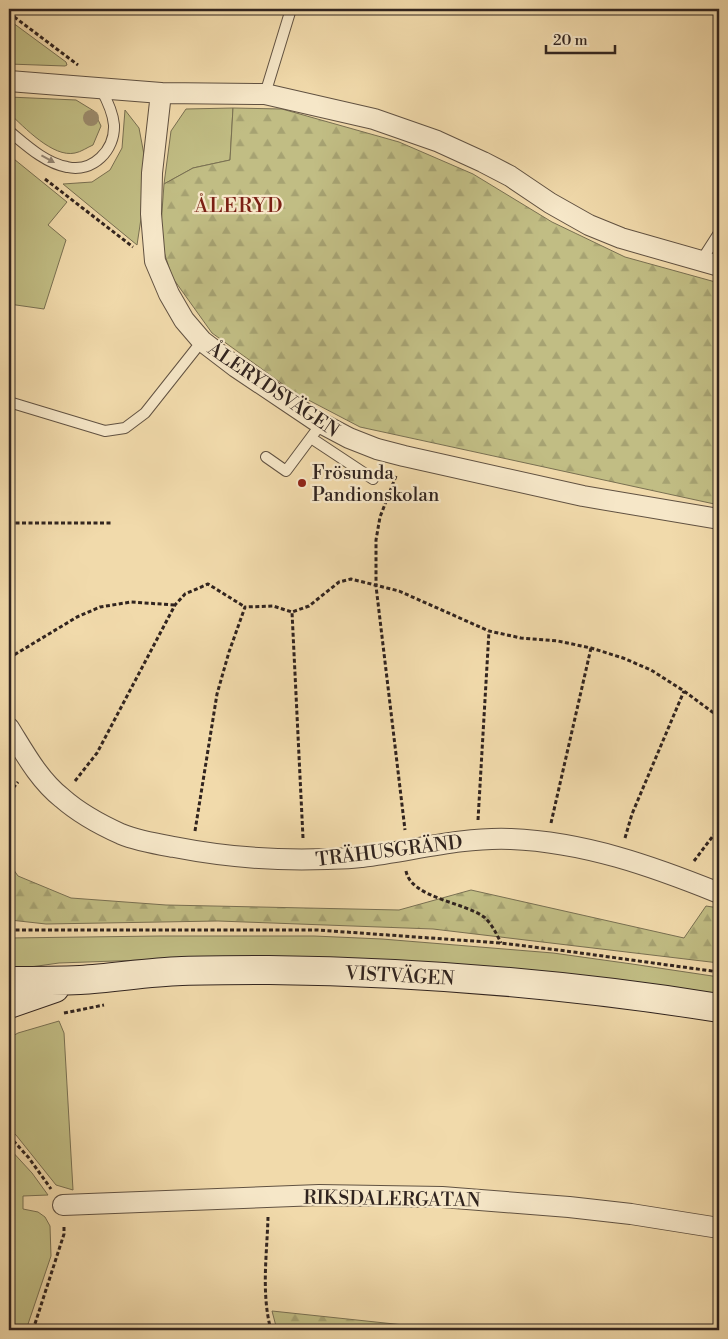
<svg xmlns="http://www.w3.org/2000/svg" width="728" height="1339" font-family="'Libre Bodoni',serif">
  <defs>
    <pattern id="forest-firs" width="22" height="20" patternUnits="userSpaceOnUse" patternTransform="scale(1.25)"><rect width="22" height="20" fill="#c1bd84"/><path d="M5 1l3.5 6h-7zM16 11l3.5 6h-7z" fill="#a6a272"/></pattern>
  </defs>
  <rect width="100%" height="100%" fill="#f1daab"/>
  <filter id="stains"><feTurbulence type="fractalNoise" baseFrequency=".004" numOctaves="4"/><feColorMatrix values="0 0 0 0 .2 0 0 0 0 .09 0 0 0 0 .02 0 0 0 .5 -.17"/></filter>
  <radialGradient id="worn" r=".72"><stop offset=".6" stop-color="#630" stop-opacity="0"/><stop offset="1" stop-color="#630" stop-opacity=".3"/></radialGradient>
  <path fill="#c1bd84" stroke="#797052" d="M9,20l57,42 1,3 -2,1 -56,-2z
    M9,97l67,3 18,11 7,15 -8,19c-5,2 -12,7 -18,8 -22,5 -51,-26 -66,-40z
    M233,108l-3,52 -37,8 -29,16 7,-53 15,-22z
    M125,110l14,18 6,32 -3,52 -5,33 -74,-61 29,-2 18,-12 12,-22z
    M9,155l58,47 -19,23 18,15 -22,69 -35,-5z
    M160,936h154l68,3 171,14 79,11 87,13v17l-153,-20 -367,-16 -140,5 -50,7v-32z
    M59,1021l5,12 9,157 -17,-5 -40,-50 -7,-6v-91l9,-5z
    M9,1148l23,25 16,22 -25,1v13l15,3 7,5 5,9 1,30 -25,74h-17z"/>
  <path fill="url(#forest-firs)" stroke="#797052" d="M233,108l49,1 117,33 74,32 79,48 73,35 94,26v222l-359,-78 -65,-34 -83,-60 -40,-56 -12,-38 4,-55 29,-16 37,-8z
    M9,863l9,13 53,22 95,7 233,5 72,-20 213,48 22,-32 13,2v55l-286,-34 -215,-8 -172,3 -36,-4z
    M272,1311l179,19h-174z"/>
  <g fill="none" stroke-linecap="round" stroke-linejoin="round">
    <g stroke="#615242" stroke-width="12">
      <path id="lane" d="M265,94l26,-85
        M9,131c17,14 36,32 58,36 26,6 48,-17 47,-42 -1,-13 -7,-25 -13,-36
        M701,261l18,-28
        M9,402l96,29 20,-3 20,-15 57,-72
        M311,438l62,41
        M266,457l20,14 35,-47"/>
    </g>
    <g stroke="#615242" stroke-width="22">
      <path id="street" d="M9,81l152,12 104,1 109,25 63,22 46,21 27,14 40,27 39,22 32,13 98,28
        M161,93l-9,80 -1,41 4,47 14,33 15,26 18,21 34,26 79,53 34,18 28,11 27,7 179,40 136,23
        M9,728c15,24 30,52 53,70 17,15 39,27 59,36 17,7 36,10 53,13 51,10 101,14 153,12 12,-1 24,0 35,-2 50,-6 98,-20 149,-18 73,3 141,27 208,54
        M63,1205l256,-10 123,2 127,10 62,7 88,14"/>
    </g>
    <g stroke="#31241f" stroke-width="30">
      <path id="secondary" d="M9,981c24,0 48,0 71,-1 34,-2 68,-8 102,-9 29,-1 58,-1 87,-1 151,2 301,14 450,38
        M9,1004l46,-16"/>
    </g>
    <path stroke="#31241f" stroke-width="3" stroke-dasharray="4 2.5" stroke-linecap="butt" d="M9,13l69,52
      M45,179l88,68
      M396,476l-16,41 -4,23v46l29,244
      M9,523h104
      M9,658l68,-41 23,-10 31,-5 44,3
      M75,781l22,-28 78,-148 10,-11 23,-10 37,23
      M9,793l9,-11
      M478,820l11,-189
      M551,823l40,-175
      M195,831l22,-137 12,-42 16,-45 28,-1 19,6
      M303,838l-11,-226 17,-6 30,-24 12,-3 48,12 90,40 32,7 37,3 33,7 32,10 28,12 33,21 35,26
      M625,838l7,-24 52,-123
      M694,861l25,-33
      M406,871c5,27 58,31 78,46 8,7 12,16 17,26
      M9,930h308l184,13 65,8 153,21
      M64,1013l40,-8
      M9,1136l20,22 22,31
      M268,1217c-1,37 -7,77 3,113
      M33,1330l31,-96v-8"/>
    <use href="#lane" stroke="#f6e7c8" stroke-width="10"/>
    <use href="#street" stroke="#f6e7c8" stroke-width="20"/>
    <use href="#secondary" stroke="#f6e7c8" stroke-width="28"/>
  </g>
  <circle fill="#9b8b6c" cx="91" cy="118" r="8"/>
  <defs><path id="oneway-solid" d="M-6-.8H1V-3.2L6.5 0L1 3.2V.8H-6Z" transform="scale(1.25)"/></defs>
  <use fill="#948674" href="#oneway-solid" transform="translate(48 159) rotate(29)"/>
  <circle fill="#8f2418" stroke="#f6e7c8" stroke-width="2" cx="302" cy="483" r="5"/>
  <g text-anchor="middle" stroke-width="4.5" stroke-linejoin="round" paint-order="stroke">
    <g font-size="19" fill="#31241f" stroke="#f6e7c8">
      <text transform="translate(274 389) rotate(34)" y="7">ÅLERYDSVÄGEN</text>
      <text transform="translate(389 850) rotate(-7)" y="7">TRÄHUSGRÄND</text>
      <text transform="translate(400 975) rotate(3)" y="7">VISTVÄGEN</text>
      <text transform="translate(392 1198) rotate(1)" y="7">RIKSDALERGATAN</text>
    </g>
    <g font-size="19" fill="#31241f" stroke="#f6e7c8" text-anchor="start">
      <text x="312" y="479">Frösunda<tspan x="312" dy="22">Pandionskolan</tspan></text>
    </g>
    <g font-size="20" letter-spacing="1" fill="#7a1f14" stroke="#f6e7c8">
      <text x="239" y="212">ÅLERYD</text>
    </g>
  </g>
  <rect width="728" height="1339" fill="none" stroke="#f1daab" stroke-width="30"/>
  <rect x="10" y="10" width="708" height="1319" fill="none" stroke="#31241f" stroke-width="2.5"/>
  <rect x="15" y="15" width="698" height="1309" fill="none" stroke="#31241f"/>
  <path d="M546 45v8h69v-8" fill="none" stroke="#31241f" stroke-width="2.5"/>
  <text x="553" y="45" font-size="15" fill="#31241f" stroke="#f6e7c8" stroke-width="4" paint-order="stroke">20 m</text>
  <rect width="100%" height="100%" filter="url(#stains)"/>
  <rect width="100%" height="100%" fill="url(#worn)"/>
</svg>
